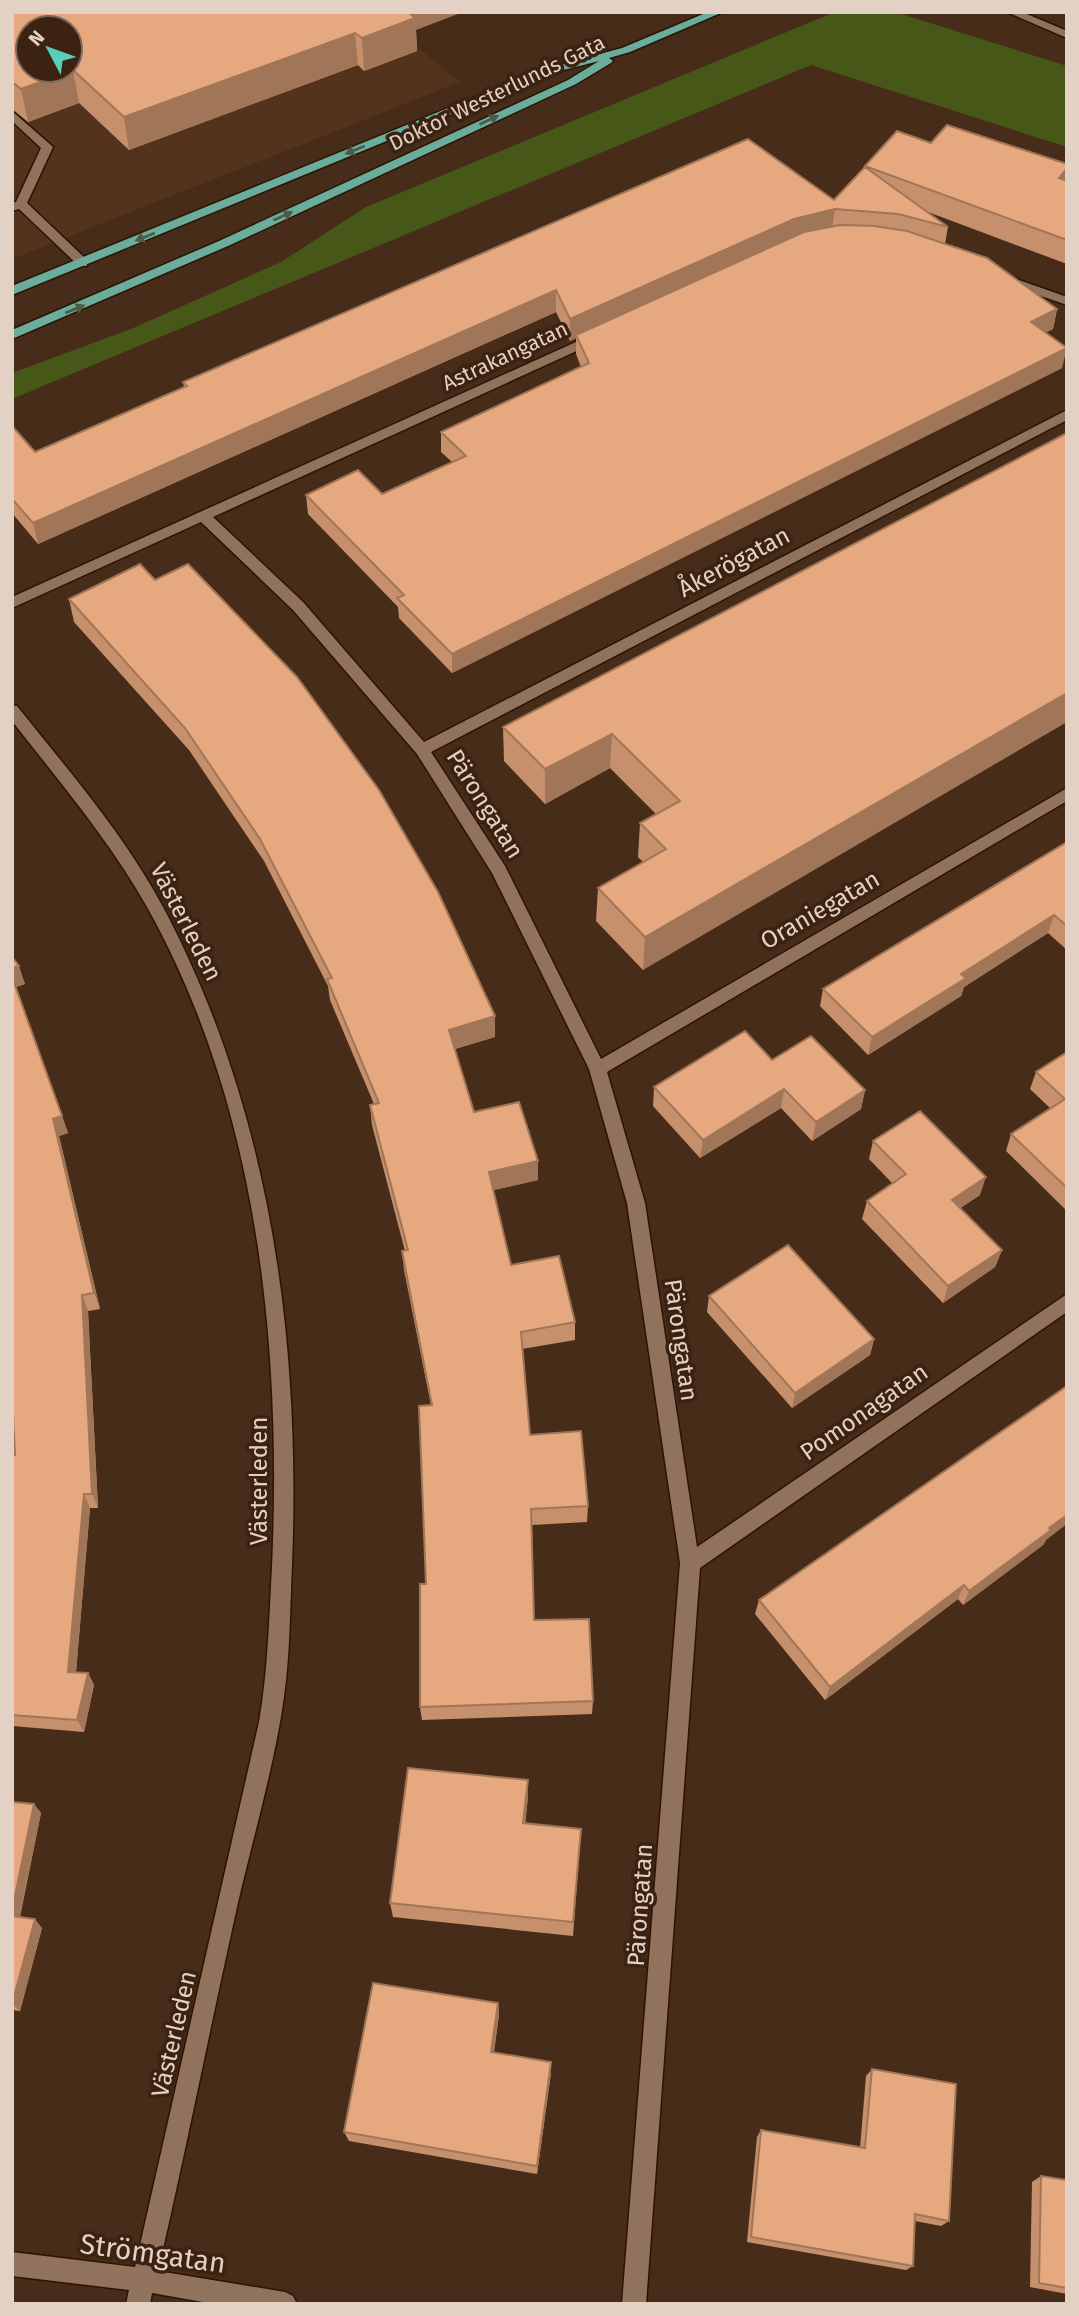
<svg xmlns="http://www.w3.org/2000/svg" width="1079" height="2316" font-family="'Fira Sans',sans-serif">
  <rect width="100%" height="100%" fill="#472c1a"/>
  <path fill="#53331b" d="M375,12l85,70 -448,177v-222l16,33h42v-42z"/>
  <path fill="#475718" d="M835,12h60l172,54v81l-256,-82 -799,334v-26l119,-44 150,-67 85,-55z"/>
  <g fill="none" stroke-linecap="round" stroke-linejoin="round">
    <g stroke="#2c1403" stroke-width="3">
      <path id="minor" d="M1007,12h15l45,19v7z
        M12,111l41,36 -26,56 60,57v6h-8l-60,-57 -7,2v-8l4,-1 25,-54 -29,-27z
        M1005,275l62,22v8l-66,-23v-6z
        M598,332l5,1v6l-390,178 90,85 121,140 643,-332v10l-636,332 74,114 96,193 466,-271v13l-460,271 38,131 52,344 370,-253v18l-367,256 -54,736h-24l58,-741 -53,-360 -38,-134 -97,-196 -75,-119 -124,-144 -92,-88 -189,86v-11z
        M12,705l5,1c51,64 107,128 146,201 107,202 138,431 129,658 -2,43 -2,88 -8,132 -10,71 -31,140 -47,210 -27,121 -51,243 -79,364l127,21 8,4 4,8h-83l-62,-11 -2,11h-24l3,-14 -117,-14v-24l123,15 124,-545c9,-51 10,-103 13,-155 10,-222 -14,-462 -125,-660 -38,-67 -88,-126 -135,-186z"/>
    </g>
    <g stroke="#2c1403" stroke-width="3">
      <path id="major" d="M708,12h15l-93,40 -21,6 4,3 -2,2 -35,21 -348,162 -216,93v-9l207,-89 349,-161 31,-19 -47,12 -540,222v-9l532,-217 78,-21z"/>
    </g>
    <use href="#minor" fill="#90725d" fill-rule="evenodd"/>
    <use href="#major" fill="#6bad9c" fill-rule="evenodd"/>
  </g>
  <path fill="#c6906c" d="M12,12l404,18 1,21 -53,20 -6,-6 -229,85 -50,-47 -51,19 -16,-13z
    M897,131l34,12 136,38v83l-139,-52 20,15 -3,17 112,65 -4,20 -8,3 17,36 -610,305 -53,-55 -1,-11 -90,-93 -2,-19 76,-1 70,-32 -11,-10v-20l140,-65 -5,-13v-16l-6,3 -14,-29 -518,232 -26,-31v-87l23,26 149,-65 -1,-5 651,-182z
    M1067,433l-424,537 -47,-49 2,-33 45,-26 -5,-5 2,-34 16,-9 -46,-46 -65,36 -41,-43 -1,-34z
    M69,599l426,438 -40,12 19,63 64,68 -45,10 18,75 64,57v18l-53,9 8,86 58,71 -1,16 -55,3 2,95 59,81 -1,13 -170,6 -2,-13 6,-123 5,-179 -27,-135 -2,-19h3l-33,-126 -2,-20 4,-1 -44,-104 -2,-14 -64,-125 -75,-111 -115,-128z
    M1067,842v108l-19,-17 -84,54 -3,9 -93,59 -48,-49 3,-17z
    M12,957l13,27 -9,3 52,146 -9,3 41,173 -12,2 10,197h-8l-14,164 12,1 6,12 -10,47 -72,-6v-271h3z
    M1067,1052v159l-61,-60 5,-17 39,-26 -20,-19 6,-17z
    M772,1060l93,30 -4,19 -49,32 -31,-33 -81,50 -47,-52 1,-19z
    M873,1141l107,54 -20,13 42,42 -7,17 -52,36 -81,-84 5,-18 26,-17 -24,-25z
    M709,1296l165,43 -4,16 -78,53 -85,-96z
    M1046,1540l-3,5 -80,60 -5,-6 -133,101 -70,-86 4,-14z
    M528,1796l-3,27 56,6 -8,107 -180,-19 -3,-14z
    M12,1802l22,2 7,9 -21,104 22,11 -22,83 -8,-1z
    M498,2003l1,12 -5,37 57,21 -14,101 -188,-33 -5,-9z
    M872,2069l77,152 -8,5 -26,-5 -2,45 -7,4 -159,-28 10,-105 4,-7 99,18 6,-72z
    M1041,2176l26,4v114l-37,-7 2,-105z"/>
  <path fill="#a17658" d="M398,12h65l-47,18 1,21 -53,20 -2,-33z
    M355,33l3,32 -229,85 -5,-33z
    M73,70l6,33 -51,19 -7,-33z
    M1067,168v8l-3,11 -5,-9z
    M835,209l-3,21 -256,105v3l-6,3v-22l224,-100z
    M556,290v22l-518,232 -5,-21z
    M1057,309l-4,20 -26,13 4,-20z
    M1067,348l-5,20 -610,305v-19z
    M1067,693v29l-424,248 2,-33z
    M612,734l-2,34 -65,36v-35z
    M1054,915l-6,18 -84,54 -3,9 -93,59 4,-18 89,-63z
    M19,966l6,18 -9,3 -4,-10v-9z
    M495,1016v21l-44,13 -2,-20z
    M784,1089l-3,19 -81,50 3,-18z
    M865,1090l-4,19 -49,32 4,-19z
    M62,1116l6,17 -9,3 41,173 -6,-16 -41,-174z
    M538,1161v19l-48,11 -1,-19z
    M986,1177l-6,18 -34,23 6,-18z
    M1002,1250l-7,17 -52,36 5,-17z
    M82,1295l6,16 10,197 -6,-14z
    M874,1339l-4,16 -78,53 3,-15z
    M84,1494l6,14 -15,176 -7,-12z
    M1067,1515v9l-21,16 -3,5 -80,60 6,-14z
    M964,1585l-6,14 -133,101 5,-13z
    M88,1673l6,12 -10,47 -7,-12z
    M528,1780v16l-4,43 -1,-16z
    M34,1804l7,9 -23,111 -6,-7v-7z
    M35,1919l7,9 -22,83 -8,-7z
    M498,2003l1,12 -7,48 -1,-11z
    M551,2062v11l-14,101v-8z"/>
  <path fill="#e6a87e" stroke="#a17658" stroke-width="2" fill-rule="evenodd" d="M12,12h396l7,6 -53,20 -7,-5 -231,84 -51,-47 -52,19 -9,-7zM28,28h42v42h-42z
    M947,125l120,39v4l-8,10 8,3v59l-202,-74 32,-35 34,12z
    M748,139l86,61 31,-33 83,60 -50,-13 -63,-5 -41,10 -224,100 -14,-29 -523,233 -21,-24v-73l23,26 152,-66 -4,-4z
    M840,225l34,1 33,5 80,27 70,51 -26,13 36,26 -615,306 -55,-56 7,-3 -98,-100 52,-25 24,24 84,-38 -25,-24 148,-69 -13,-28 228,-103z
    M1067,433v260l-422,244 -47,-49 68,-39 -26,-26 40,-22 -68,-67 -67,35 -42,-42z
    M140,564l15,16 33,-16 109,113 82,113 59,102 57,124 -46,14 25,82 45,-10 19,59 -49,11 22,93 48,-9 16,66 -54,10 9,103 51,-4 7,75 -57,3 3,111 55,-1 4,82 -173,6v-123h6l-7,-178 13,-1 -30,-154 6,-1 -38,-145 9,-2 -52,-124 5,-1 -72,-139 -75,-111 -116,-129z
    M1067,842v84l-13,-11 -93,59 5,4 -94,59 -49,-48z
    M12,957l7,9 -7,2z
    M12,977l50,139 -9,3 41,174 -12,2 10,199h-8l-16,178 20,1 -11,47 -65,-5v-260h3l-3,-61z
    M745,1031l27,29 39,-24 54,54 -49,32 -32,-33 -81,51 -49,-53z
    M1067,1052v136l-56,-54 54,-35 -29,-27z
    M920,1111l66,66 -34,23 50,50 -54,36 -81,-85 39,-27 -33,-33z
    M788,1245l86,94 -79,54 -86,-97z
    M1067,1386v129l-18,13 2,2 -82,61 -5,-6 -134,102 -71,-87z
    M408,1768l120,12 -5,43 58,6 -8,93 -183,-19z
    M12,1802l22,2 -22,106z
    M12,1916l23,3 -23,85z
    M373,1983l125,20 -7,49 60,10 -14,104 -193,-34z
    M872,2069l84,15 -7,137 -34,-7 -2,52 -162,-29 10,-107 104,18z
    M1041,2176l26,4v108l-28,-5z"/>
  <defs><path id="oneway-solid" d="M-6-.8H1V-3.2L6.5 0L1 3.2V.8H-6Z" transform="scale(1.75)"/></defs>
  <g fill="#4f5a48">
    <use href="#oneway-solid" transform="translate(489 120) rotate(-25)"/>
    <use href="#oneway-solid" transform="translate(355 150) rotate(158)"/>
    <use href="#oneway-solid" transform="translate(283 216) rotate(-24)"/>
    <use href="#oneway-solid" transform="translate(145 237) rotate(158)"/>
    <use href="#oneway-solid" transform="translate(75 309) rotate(-22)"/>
  </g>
  <g text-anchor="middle" stroke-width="7" stroke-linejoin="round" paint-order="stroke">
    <g font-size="21" fill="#e3d1c6" stroke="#3c2210">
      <text transform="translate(497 93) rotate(-26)" y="7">Doktor Westerlunds Gata</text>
      <text transform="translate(505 356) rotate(-25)" y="7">Astrakangatan</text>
    </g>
    <g font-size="24" fill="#e3d1c6" stroke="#3c2210">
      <text transform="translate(734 562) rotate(-28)" y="8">Åkerögatan</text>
      <text transform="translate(485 804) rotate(58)" y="8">Pärongatan</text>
      <text transform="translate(820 910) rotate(-30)" y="8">Oraniegatan</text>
      <text transform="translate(186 922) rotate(63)" y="8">Västerleden</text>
      <text transform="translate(681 1340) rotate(82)" y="8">Pärongatan</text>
      <text transform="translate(864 1412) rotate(-35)" y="8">Pomonagatan</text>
      <text transform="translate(259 1481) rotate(-90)" y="8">Västerleden</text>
      <text transform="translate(640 1905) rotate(-86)" y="8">Pärongatan</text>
      <text transform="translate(174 2034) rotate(-77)" y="8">Västerleden</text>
    </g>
    <g font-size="28" fill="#e3d1c6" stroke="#3c2210">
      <text transform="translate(153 2253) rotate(8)" y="10">Strömgatan</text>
    </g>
  </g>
  <rect width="1079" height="2316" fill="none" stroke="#e3d1c6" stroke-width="28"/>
  <g transform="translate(49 49) rotate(311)"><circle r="33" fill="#3c2210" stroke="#7f6859" stroke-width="2"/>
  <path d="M0-5L12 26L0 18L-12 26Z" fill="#5acebd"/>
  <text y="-10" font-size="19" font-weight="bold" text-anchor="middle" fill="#e3d1c6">N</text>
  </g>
</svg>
